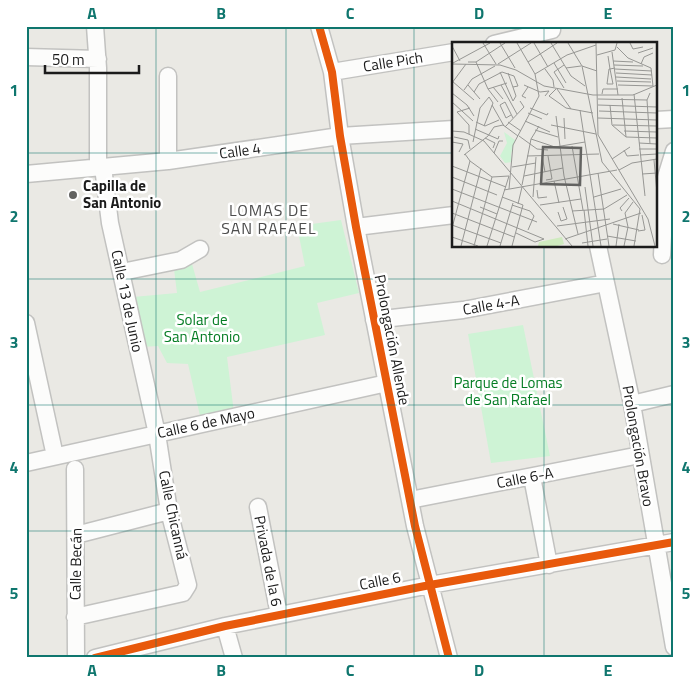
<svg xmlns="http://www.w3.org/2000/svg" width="700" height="684" font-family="'Titillium Web',sans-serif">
  <rect width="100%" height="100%" fill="#eae9e4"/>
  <path fill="#cef3d5" d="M341,220l18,73 -42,10 8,32 -98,22 7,56 -33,7 -13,-56 -21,-1 -9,-17 -16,1 -9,-50 44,-4 -3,-24 18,-5 8,28 105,-26 -8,-40z
    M523,325l27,131 -59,7 -23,-129z"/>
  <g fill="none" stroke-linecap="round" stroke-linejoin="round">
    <g stroke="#c2c2c0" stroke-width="19">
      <path id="minor" d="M95,26l3,42v100
        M319,26l13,46 8,64 16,91 59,299 34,132
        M494,44l58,-14
        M26,57l72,2
        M332,72l122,-20
        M656,120l18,-1
        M168,161v-85
        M26,174l142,-13 172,-25 114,-7
        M356,227l98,-12
        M598,246l34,158 42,243
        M662,255l4,-78 8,-26
        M122,272l59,-12 19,-11
        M374,320l89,-10 143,-27
        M26,323l29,133
        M632,404l42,-10
        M26,463l361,-80
        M75,469l1,189
        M532,477l17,88
        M410,500l230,-45
        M258,507l21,108
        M76,535l93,-24
        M75,617l108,-24 5,-8 -19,-74 -12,-77 -47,-211 -7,-56
        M225,626l9,32
        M95,658l130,-32 205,-41 244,-43"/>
    </g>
    <use href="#minor" stroke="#fcfcfb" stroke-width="16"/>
    <g stroke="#fff" stroke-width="11">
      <path id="cycleway" d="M319,26l13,46 8,64 16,91 59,299 34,132
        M95,658l130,-32 205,-41 244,-43"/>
    </g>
    <use href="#cycleway" stroke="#e8590c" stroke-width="8"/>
  </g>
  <path fill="none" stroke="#0f766e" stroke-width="1" stroke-opacity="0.55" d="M156,26v632M286,26v632M414,26v632M544,26v18M26,153h428M656,153h18M544,246v412M26,279h648M26,405h648M26,531h648"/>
  <circle fill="#636361" stroke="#fff" stroke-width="2" cx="73" cy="195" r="5"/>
  <g text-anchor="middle" stroke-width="5" stroke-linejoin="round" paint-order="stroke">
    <g font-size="15" fill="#1b1b1b" stroke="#fff">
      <text transform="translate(393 62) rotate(-9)" y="5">Calle Pich</text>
      <text transform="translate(240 151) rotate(-8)" y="5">Calle 4</text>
      <text transform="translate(127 301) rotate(78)" y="5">Calle 13 de Junio</text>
      <text transform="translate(491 305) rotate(-10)" y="5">Calle 4-A</text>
      <text transform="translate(392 340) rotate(79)" y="5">Prolongación Allende</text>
      <text transform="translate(206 423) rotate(-12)" y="5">Calle 6 de Mayo</text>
      <text transform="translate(638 446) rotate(80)" y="5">Prolongación Bravo</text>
      <text transform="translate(525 478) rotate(-11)" y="5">Calle 6-A</text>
      <text transform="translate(173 515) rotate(78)" y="5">Calle Chicanná</text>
      <text transform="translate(268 561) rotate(79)" y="5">Privada de la 6</text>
      <text transform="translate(76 564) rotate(-89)" y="5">Calle Becán</text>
      <text transform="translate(380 581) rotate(-11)" y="5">Calle 6</text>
    </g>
    <g font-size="15" font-weight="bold" fill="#1b1b1b" stroke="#fff" text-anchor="start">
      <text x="83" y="191">Capilla de<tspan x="83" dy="17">San Antonio</tspan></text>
    </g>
    <g font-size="15" fill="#057d24" stroke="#fff">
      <text x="202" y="325">Solar de<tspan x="202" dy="17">San Antonio</tspan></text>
      <text x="508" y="388">Parque de Lomas<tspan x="508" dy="17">de San Rafael</tspan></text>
    </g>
    <g font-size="16" letter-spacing="1" fill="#4e4e4e" stroke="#fff">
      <text x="269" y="216">LOMAS DE<tspan x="269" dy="18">SAN RAFAEL</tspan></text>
    </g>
  </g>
  <g transform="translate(452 42)">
    <rect width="205" height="205" fill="#eae9e4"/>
    <path d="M110,195l2,7 -7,2h-19l1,-4z" fill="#cfebbf"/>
    <path d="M52,90l11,8 -4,14 1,8 -7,1 -5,-7 7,-13z" fill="#cef3d5"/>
    <path fill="none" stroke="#979794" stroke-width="1" d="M31,1l13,21M48,1l15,25M82,1l14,24M99,1l20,33 14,10M116,1l14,23 20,96 38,47 -6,37M144,1l2,92 50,84 7,27M178,1l3,6 10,-2M0,4l8,15M165,5l11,11 23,10 2,18 -35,-1M160,10l6,43M186,11l15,-5M145,13l18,-5 2,-7M156,14l2,13 3,15h-6l2,-15h1l5,-1M161,19l20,1M16,20h8l29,-19M24,20l12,27 10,13M76,20l29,-19M1,21l37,-20M102,21l12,20M0,22l48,1 16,5 28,16 49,9h40l24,-10M46,22l33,-21M189,22l3,-7 9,-4M112,23l-10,7 10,16M162,23l29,1M130,24l15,5M114,26l15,-2M93,27l8,11 1,7M163,27l37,2M48,30l13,29 3,-5 -8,-23M164,31l36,2M83,32l32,-19 29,-10M164,35l35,2M0,39l22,19M165,39l34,1M0,41l14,-19M16,43l12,14M49,43l16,29M72,43l16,7 9,-1 -4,5M41,45l10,12M36,47l19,-6M104,47l-7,7 17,12 27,5M105,47l14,20M12,48l8,-11 23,-13M22,50l5,-8 23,-12 12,4 4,10 -5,1M0,51l15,12 7,11M198,51l-3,7 3,44M150,52l1,-5h15M182,52l11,102M74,56l-4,-2 6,-9M170,56l4,39M146,57l49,1M0,60l21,19M40,63l12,21M146,63l59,2M158,63l2,20 14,12M78,66l17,7 1,-2M128,68l21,136M147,69l58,2M76,71l14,6M59,73l-5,3 -6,-13 5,-3 8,16M104,74l8,60 14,58M112,76l1,21M146,76l59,2M73,79l25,11M24,80l9,4 14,-6M56,80l13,9M99,83l45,9M161,83l44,1M53,85l19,-20 -4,-6M23,87l23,10 1,-3M83,88l23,7M0,89l12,1 20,9 88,105M172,89l33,1M17,92v-9l-12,-13 13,-4M67,94l18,13 11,1M2,95l14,3 2,9M174,95l31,1M33,96l10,5 -2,5M79,97l24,8 30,-5M0,100l11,2 -4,8M21,100l7,-34 9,-11 4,6 -9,23M187,101l18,1M120,104l11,64M187,107h18M172,108l3,6 12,-1M42,111l5,-12h4M12,113l24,-19 6,-9 9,-2 15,11M188,113l17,-1M75,114l72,-2M90,114l3,16M160,117l18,-12M202,118l3,33M18,119l22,16 -18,69M0,124l54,21M60,125l24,-4M167,128l13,-7 25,-4M146,131l11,73M190,132l15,-1M72,134l39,-8M0,135l45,18M40,135l17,-1M94,138l6,-1 -4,-23M102,139l5,22M70,143l9,-46 8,-13M133,145l8,59M0,147l85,33M57,147l4,-44 26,-49 -4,-22 -18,-31M52,148l113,-20M85,148l1,8 9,-1M50,155l21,8 -11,41M81,155l3,-40M142,155l27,-8M0,159l92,38 -9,3 -19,-9M66,162l4,-17M60,163l18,6 4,5 -6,14M88,163l41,-6M28,165l17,7M132,168l4,36M120,169l32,-2 23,-14M170,169l-2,-3 9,-10M106,170l3,9 6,-2 -4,-12M0,171l62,24M161,182l26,6M0,183l49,18M105,184l53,-7M0,186l18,-67 -5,-7M186,189l7,-1 -3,-15M155,194l29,5M0,195l26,9M113,197l76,-26M130,201l25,-4M9,204l20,-78M35,204l22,-70M48,204l13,-43M164,204l3,-22M172,204l4,-19 -3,-14 8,-11"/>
    <path fill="#636361" fill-opacity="0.15" stroke="#636361" stroke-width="2.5" d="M91,105l38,1 -1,37 -39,-1z"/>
    <rect width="205" height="205" fill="none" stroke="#1b1b1b" stroke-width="2.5"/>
  </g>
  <rect width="700" height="684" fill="none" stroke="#ffffff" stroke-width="55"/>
  <path d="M45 65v8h94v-8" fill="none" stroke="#1b1b1b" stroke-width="2.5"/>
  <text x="52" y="65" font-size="15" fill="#1b1b1b" stroke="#ffffff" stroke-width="4" paint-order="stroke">50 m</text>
  <rect x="28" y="28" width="644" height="628" fill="none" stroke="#0f766e" stroke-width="2"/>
  <g font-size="16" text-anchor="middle" font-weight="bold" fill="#0f766e">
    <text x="92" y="19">A</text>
    <text x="221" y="19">B</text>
    <text x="350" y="19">C</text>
    <text x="479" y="19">D</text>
    <text x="608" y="19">E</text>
    <text x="14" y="96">1</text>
    <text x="686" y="96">1</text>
    <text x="14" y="222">2</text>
    <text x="686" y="222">2</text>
    <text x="14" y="348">3</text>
    <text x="686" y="348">3</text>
    <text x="14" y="473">4</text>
    <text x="686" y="473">4</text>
    <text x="14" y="599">5</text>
    <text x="686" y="599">5</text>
    <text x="92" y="676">A</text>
    <text x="221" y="676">B</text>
    <text x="350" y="676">C</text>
    <text x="479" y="676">D</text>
    <text x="608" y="676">E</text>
  </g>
</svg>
